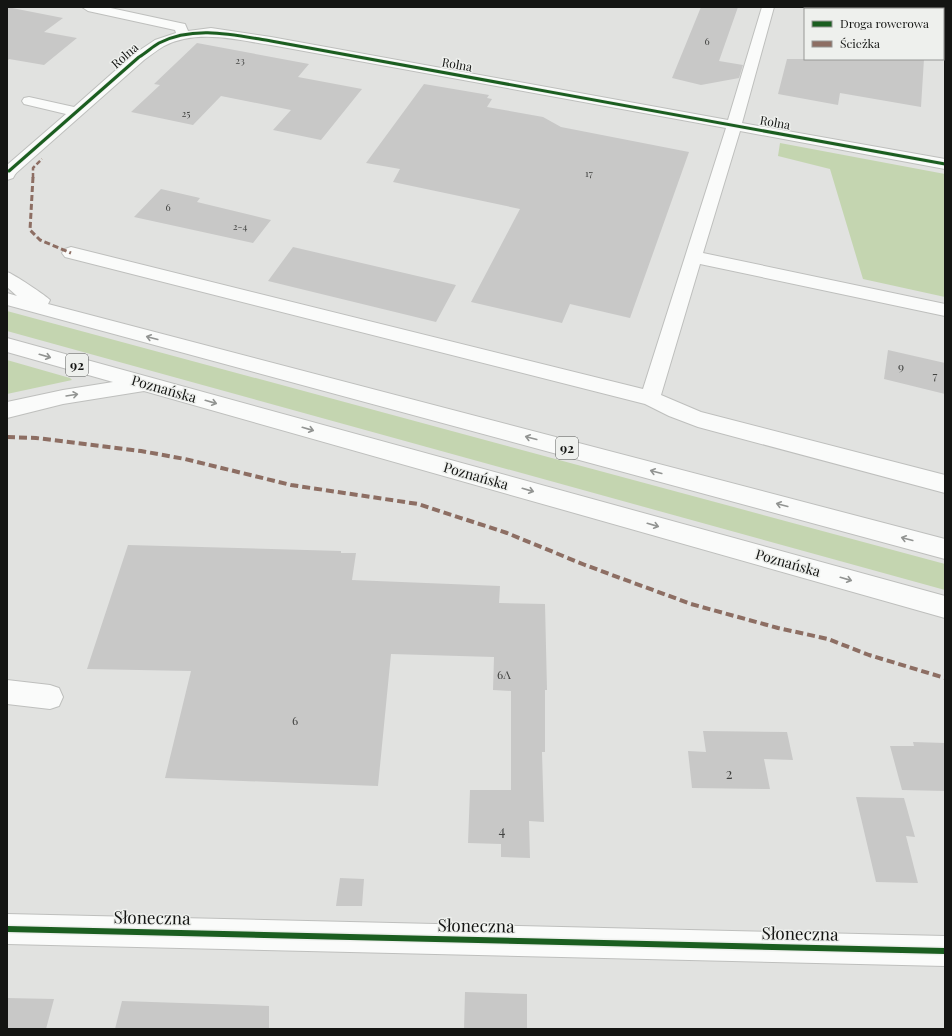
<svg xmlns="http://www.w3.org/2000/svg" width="952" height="1036" font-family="'Playfair Display',serif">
  <rect width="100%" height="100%" fill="#e1e2e0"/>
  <path fill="#c4d5b0" d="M780,143l165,31v123l-82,-18 -33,-110 -52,-13z
    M7,311l938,253v26l-938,-259z
    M7,360l63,18 2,2 -65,14z"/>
  <path fill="#c8c8c7" d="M7,7l56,11 -19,14 33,6 -33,27 -35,-6 -2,2z
    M701,7h37l-19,54 24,4 -4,13 -38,7 -29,-7z
    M197,43l112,21 -11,13 64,12 -41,51 -48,-10 18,-20 -70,-14 -28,29 -62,-13 29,-27 -6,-1z
    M787,59h137l-3,48 -81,-14 -2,12 -60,-11z
    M424,84l65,11 -2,3 5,1 -5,8 56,10 18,10 128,25 -59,166 -60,-14 -8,19 -91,-21 49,-93 -127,-27 7,-13 -34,-6z
    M161,189l39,9 -3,4 74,18 -18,23 -119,-26z
    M293,247l163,38 -20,37 -168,-41z
    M888,350l57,13v31l-61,-15z
    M128,545l213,6v2h15l-4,27 148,6 -1,17 46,1 2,86h-2v62h-3l2,70 -15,-1 1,37 -29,-1v-13l-33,-1 2,-53h41v-99l-18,-1 1,-33 -103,-3 -13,132 -213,-8 26,-107 -104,-2z
    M703,731l84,1 6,28 -29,-1 6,30 -78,-1 -4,-37 18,1z
    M913,742l32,1v48l-43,-1 -12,-44h24z
    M856,797l48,1 11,39 -9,-1 12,47 -42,-1z
    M340,878l24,1 -2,27h-26z
    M465,992l62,2v35h-63z
    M7,998l47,1 -8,30h-39z
    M122,1001l147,5v23h-154z"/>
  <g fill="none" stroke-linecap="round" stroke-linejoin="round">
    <g stroke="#bebfbd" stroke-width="2">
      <path id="minor" d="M82,7h24l74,16 5,1 3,7 23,-3 60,9 457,83 34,-113h12l-32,116 203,36v10l-205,-38 -37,122 242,51v12l-245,-52 -39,131 40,17 244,63v18l-247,-66 -29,-11 -24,-12 -580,-147 -3,-4 3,-4 6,-2 572,142 83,-261 -455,-83c-35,-5 -73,-16 -107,1 -7,4 -13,9 -20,14l-129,114 -8,1v-10l59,-51 -42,-10 -2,-3 2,-3 5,-1 45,10 60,-53 21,-14 21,-7 -1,-3 -87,-19z
        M7,680l43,5 9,3 4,9 -4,9 -9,3 -43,-5z
        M7,914l938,22v30l-938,-22z"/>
    </g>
    <g stroke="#bebfbd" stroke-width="2">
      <path id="major" d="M9,166l6,2 2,3 -4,7 -6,2v-13z
        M7,272c5,1 41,25 43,28l-2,4 897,235v20l-938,-254v-12l10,3 -10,-9z
        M7,338l938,258v22l-801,-227 -81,13 -56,14v-16l56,-12 50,-8 -106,-30z"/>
    </g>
    <use href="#minor" fill="#fafbfa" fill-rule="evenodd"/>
    <use href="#major" fill="#fafbfa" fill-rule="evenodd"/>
    <path stroke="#8d6e63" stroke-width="2.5" stroke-dasharray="5 2.5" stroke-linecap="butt" d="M33,178v-10l9,-9"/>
    <path stroke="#8d6e63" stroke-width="3" stroke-dasharray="6 3" stroke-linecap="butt" d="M33,177l-3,53 10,10 31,13"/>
    <path stroke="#8d6e63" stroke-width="4" stroke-dasharray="8 4" stroke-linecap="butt" d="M7,437l29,1 105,13 44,8 106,26 127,19 89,29 78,32 106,39 87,24 50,11 41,16 76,23"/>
    <g stroke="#eef0ed" stroke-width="4.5">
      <path id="cycleway-far1" d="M9,171l130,-114c7,-4 13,-10 20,-14 35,-18 75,-8 112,-2l674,123"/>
    </g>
    <g stroke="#eef0ed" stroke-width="9">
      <path id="cycleway" d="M7,929l938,22"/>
    </g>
    <use href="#cycleway-far1" stroke="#1b5e20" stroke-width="3"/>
    <use href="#cycleway" stroke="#1b5e20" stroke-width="6"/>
  </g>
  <defs><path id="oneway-shaft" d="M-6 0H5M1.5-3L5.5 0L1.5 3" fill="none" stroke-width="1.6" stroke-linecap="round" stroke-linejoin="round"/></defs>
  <g stroke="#929492">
    <use href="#oneway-shaft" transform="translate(152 338) rotate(-165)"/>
    <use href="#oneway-shaft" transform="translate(45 356) rotate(16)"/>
    <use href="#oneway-shaft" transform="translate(72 395) rotate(-9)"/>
    <use href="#oneway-shaft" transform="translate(211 402) rotate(16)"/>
    <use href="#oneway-shaft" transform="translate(308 429) rotate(16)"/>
    <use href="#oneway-shaft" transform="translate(531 438) rotate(-165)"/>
    <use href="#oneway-shaft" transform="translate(656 472) rotate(-165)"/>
    <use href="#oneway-shaft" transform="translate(528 490) rotate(16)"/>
    <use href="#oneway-shaft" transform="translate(782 505) rotate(-165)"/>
    <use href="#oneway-shaft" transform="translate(653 525) rotate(16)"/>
    <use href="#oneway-shaft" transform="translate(907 539) rotate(-165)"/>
    <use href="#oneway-shaft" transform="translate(846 579) rotate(16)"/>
  </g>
  <g text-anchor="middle" stroke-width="3" stroke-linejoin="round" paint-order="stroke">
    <g font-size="10" fill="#414240">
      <text x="707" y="45">6</text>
      <text x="240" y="64">23</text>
      <text x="186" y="117">25</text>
      <text x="589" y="177">17</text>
      <text x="168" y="211">6</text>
      <text x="240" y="230">2-4</text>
    </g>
    <g font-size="12" fill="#141513" stroke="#eef0ed">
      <text transform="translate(125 56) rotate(-41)" y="4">Rolna</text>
      <text transform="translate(457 65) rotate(10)" y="4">Rolna</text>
      <text transform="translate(775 123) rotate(10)" y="4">Rolna</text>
    </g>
    <g font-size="12" fill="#414240">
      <text x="901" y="371">9</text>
      <text x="935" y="380">7</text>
      <text x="504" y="679">6A</text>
      <text x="295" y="725">6</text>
    </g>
    <g fill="#eef0ed" stroke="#555754" stroke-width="1">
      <rect x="66" y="354" width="22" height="22" rx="3"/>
      <rect x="556" y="437" width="22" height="22" rx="3"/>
    </g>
    <g font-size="13" font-weight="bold" fill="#141513">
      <text x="77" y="370">92</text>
      <text x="567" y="453">92</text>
    </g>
    <g font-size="14" fill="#141513" stroke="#eef0ed">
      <text transform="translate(164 389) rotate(16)" y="5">Poznańska</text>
      <text transform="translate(476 476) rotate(16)" y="5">Poznańska</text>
      <text transform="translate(788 563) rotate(16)" y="5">Poznańska</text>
    </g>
    <g font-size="14" fill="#414240">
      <text x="729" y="779">2</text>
      <text x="502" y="836">4</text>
    </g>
    <g font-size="17" fill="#141513" stroke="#eef0ed">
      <text transform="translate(152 918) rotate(1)" y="6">Słoneczna</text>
      <text transform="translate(476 926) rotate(1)" y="6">Słoneczna</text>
      <text transform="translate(800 934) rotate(1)" y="6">Słoneczna</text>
    </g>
  </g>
  <rect width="952" height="1036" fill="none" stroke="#141513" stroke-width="16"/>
  <rect x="804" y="8" width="140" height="52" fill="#eef0ed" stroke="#979896"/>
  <rect x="812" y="21" width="20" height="6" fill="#1b5e20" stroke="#979896"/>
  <text x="840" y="28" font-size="12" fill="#141513">Droga rowerowa</text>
  <rect x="812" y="41" width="20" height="6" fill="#8d6e63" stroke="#979896"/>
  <text x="840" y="48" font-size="12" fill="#141513">Ścieżka</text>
</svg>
